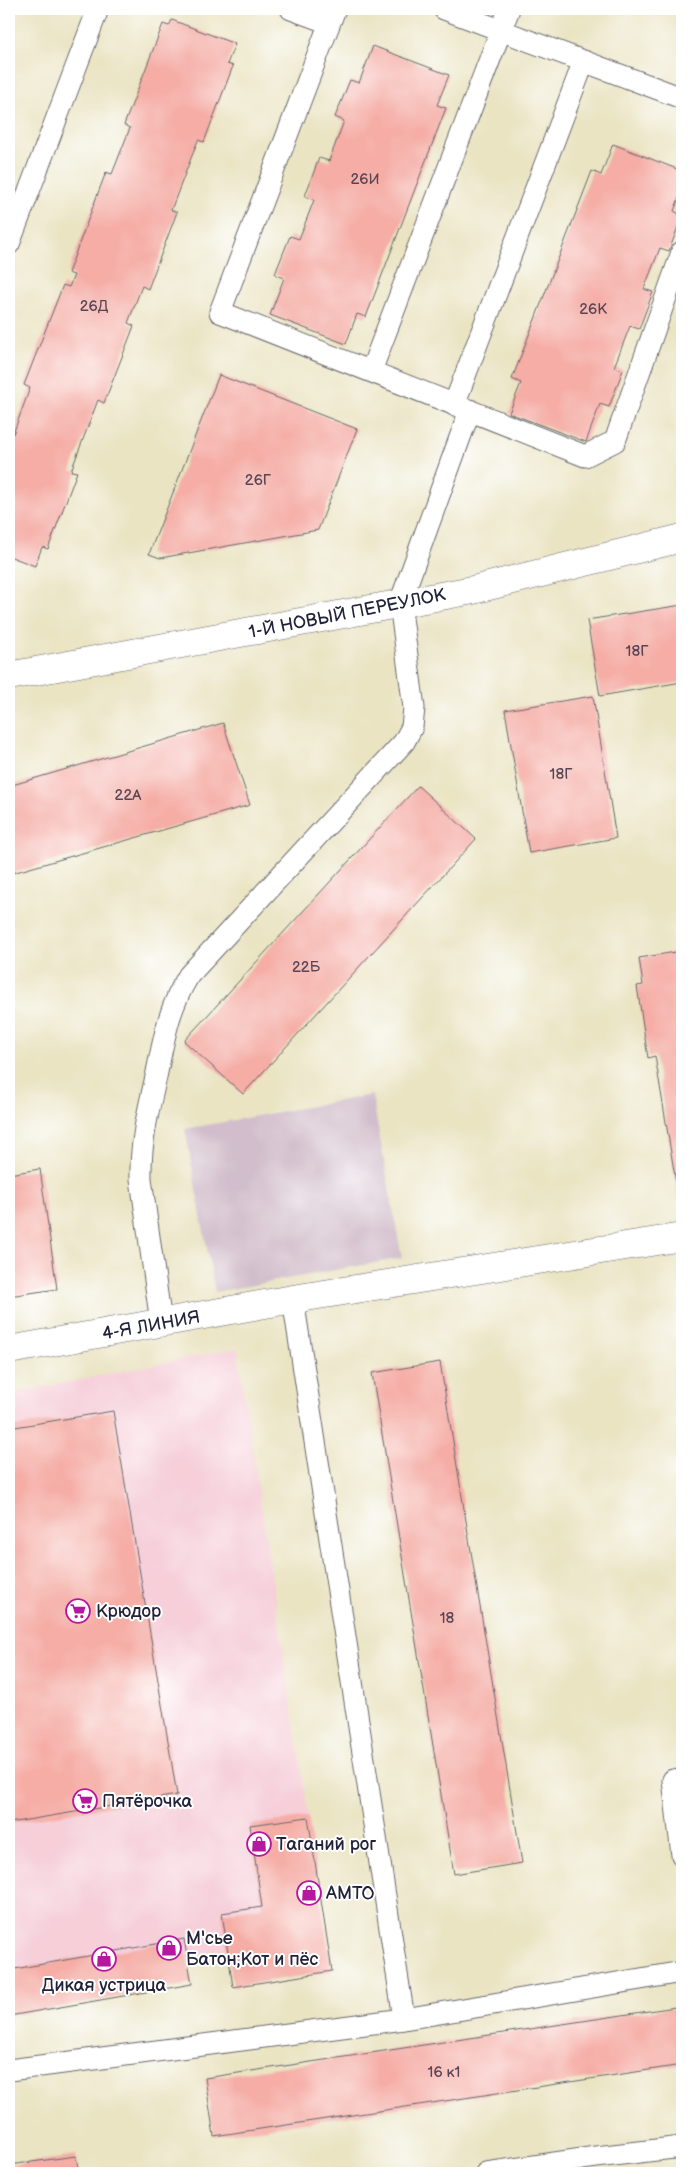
<svg xmlns="http://www.w3.org/2000/svg" width="691" height="2182" font-family="'Balsamiq Sans',sans-serif">
  <rect width="100%" height="100%" fill="#fff"/>
  <filter id="ink" filterUnits="userSpaceOnUse"><feTurbulence type="fractalNoise" baseFrequency=".02" numOctaves="2"/><feDisplacementMap in="SourceGraphic" scale="10" xChannelSelector="R" yChannelSelector="G"/><feConvolveMatrix kernelMatrix="1 2 1 2 8 2 1 2 1" color-interpolation-filters="sRGB"/></filter>
  <filter id="wash" filterUnits="userSpaceOnUse"><feTurbulence type="fractalNoise" baseFrequency=".0096" numOctaves="4" result="noise"/><feDisplacementMap in="SourceGraphic" scale="20" xChannelSelector="R" yChannelSelector="G"/><feGaussianBlur stdDeviation="1.12" result="paint"/><feColorMatrix in="noise" values="0 0 0 0 0 0 0 0 0 0 0 0 0 0 0 0 0 1.4 0 .05"/><feComposite in="paint" operator="in"/></filter>
  <g filter="url(#wash)">
    <rect width="100%" height="100%" fill="#eae4c3"/>
    <path fill="#f6cfd9" d="M237,1348l89,585 -317,51v-590z"/>
    <path fill="#d1bdcb" d="M372,1095l30,163 -187,34 -30,-163z"/>
    <g id="blocks">
      <path fill="#f5ada6" d="M172,20l63,24 -8,20 6,2 -29,76 -6,-2 -27,70 6,2 -29,77 -6,-3 -14,37 6,3 -30,77 -6,-3 -27,71 6,1 -29,77 -6,-2 -7,19 -26,-10v-124l4,2 17,-46 -6,-3 39,-100 6,2 5,-12 -6,-2 38,-101 6,2 18,-46 -6,-3 39,-101 6,2z
        M373,46l76,29 -12,30 9,3 -80,209 -9,-3 -11,30 -76,-29 14,-37 -9,-4 15,-38 9,3 15,-39 -9,-4 14,-38 10,3 15,-40 -9,-4 15,-37 9,3z
        M613,144l69,27v19l-8,21 8,5 -13,35 -9,-3 -16,41 9,3 -14,37 -9,-3 -16,41 9,3 -14,37 -9,-3 -14,38 -77,-29 12,-30 -9,-4 80,-208 9,4z
        M219,375l138,54 -39,101 -158,28 -11,-4z
        M682,605v77l-82,14 -13,-76z
        M593,696l23,142 -87,15 -24,-143z
        M223,723l27,82 -241,69v-88z
        M418,786l58,53 -233,255 -59,-53z
        M682,951v243l-4,1 -23,-139 -7,2 -11,-72 6,-1 -4,-27z
        M40,1169l17,120 -48,7v-122z
        M440,1362l82,501 -68,11 -82,-501z
        M113,1411l64,384 -168,28v-395z
        M308,1817l24,154 -99,16 -11,-74 40,-6 -12,-82z
        M184,1939l8,45 -183,32v-46z
        M682,2006v59l-468,71 -9,-58z
        M76,2156l3,17h-69l-1,-8z"/>
    </g>
  </g>
  <g filter="url(#ink)">
    <use href="#blocks" fill-opacity="0" stroke="#68666b" stroke-width="1"/>
    <g fill="none" stroke-linecap="round" stroke-linejoin="round">
      <g stroke="#68666b" stroke-width="23">
        <path id="lane" d="M291,9l38,14
          M335,9l-115,303 365,144 30,-15 67,-189
          M444,9l238,89
          M9,244l89,-235
          M371,371l138,-362
          M454,405l130,-344
          M293,1299l111,720
          M161,1323l-20,-144c-1,-35 7,-68 15,-102 8,-38 12,-68 33,-102l215,-233 8,-15 2,-19 -14,-105 70,-193
          M682,1779l-9,1 9,75
          M9,2070l395,-51 278,-47
          M486,2173l110,-16 86,-10"/>
      </g>
      <g stroke="#68666b" stroke-width="29">
        <path id="street" d="M9,676l464,-86 209,-52
          M9,1350l284,-51 389,-62"/>
      </g>
      <use href="#lane" stroke="#fff" stroke-width="21"/>
      <use href="#street" stroke="#fff" stroke-width="28"/>
    </g>
  </g>
  <defs>
    <g id="supermarket-ring" transform="scale(1.25)"><circle r="9.5" fill="#fff" stroke="#b5179e" stroke-width="1.5"/><path d="M-6-5.5h2.5l.6 2H6L4.5 2H-2.5L-4.4-4H-6ZM-1.5 3.2a1.3 1.3 0 1 0 .1 0ZM3 3.2a1.3 1.3 0 1 0 .1 0Z" fill="#b5179e"/></g>
    <g id="shop-ring" transform="scale(1.25)"><circle r="9.5" fill="#fff" stroke="#b5179e" stroke-width="1.5"/><path d="M-5-2.5h2.3a2.7 3.5 0 0 1 5.4 0H5L5.5 6h-11ZM-1.5-2.5h3a1.5 2.3 0 0 0-3 0Z" fill="#b5179e"/></g>
  </defs>
  <g fill-rule="evenodd">
    <use href="#supermarket-ring" x="78" y="1611"/>
    <use href="#supermarket-ring" x="85" y="1801"/>
    <use href="#shop-ring" x="259" y="1844"/>
    <use href="#shop-ring" x="309" y="1893"/>
    <use href="#shop-ring" x="169" y="1948"/>
    <use href="#shop-ring" x="104" y="1959"/>
  </g>
  <g text-anchor="middle" stroke-width="4" stroke-linejoin="round" paint-order="stroke">
    <g font-size="15" fill="#574556">
      <text x="365" y="184">26И</text>
      <text x="94" y="311">26Д</text>
      <text x="593" y="314">26К</text>
      <text x="258" y="485">26Г</text>
      <text x="637" y="656">18Г</text>
      <text x="561" y="779">18Г</text>
      <text x="128" y="800">22А</text>
      <text x="306" y="972">22Б</text>
      <text x="447" y="1623">18</text>
      <text x="444" y="2077">16 к1</text>
    </g>
    <g font-size="18" fill="#22223b" stroke="#fff">
      <text transform="translate(347 613) rotate(-11)" y="6">1-Й НОВЫЙ ПЕРЕУЛОК</text>
      <text transform="translate(151 1325) rotate(-10)" y="6">4-Я ЛИНИЯ</text>
    </g>
    <g font-size="18" fill="#22223b" stroke="#fff" text-anchor="start">
      <text x="96" y="1617">Крюдор</text>
      <text x="102" y="1807">Пятёрочка</text>
      <text x="276" y="1850">Таганий рог</text>
      <text x="326" y="1899">АМТО</text>
      <text x="186" y="1944">М'сье<tspan x="186" dy="21">Батон;Кот и пёс</tspan></text>
      <text x="104" y="1991" text-anchor="middle">Дикая устрица</text>
    </g>
  </g>
  <rect width="691" height="2182" fill="none" stroke="#fff" stroke-width="30"/>
</svg>
